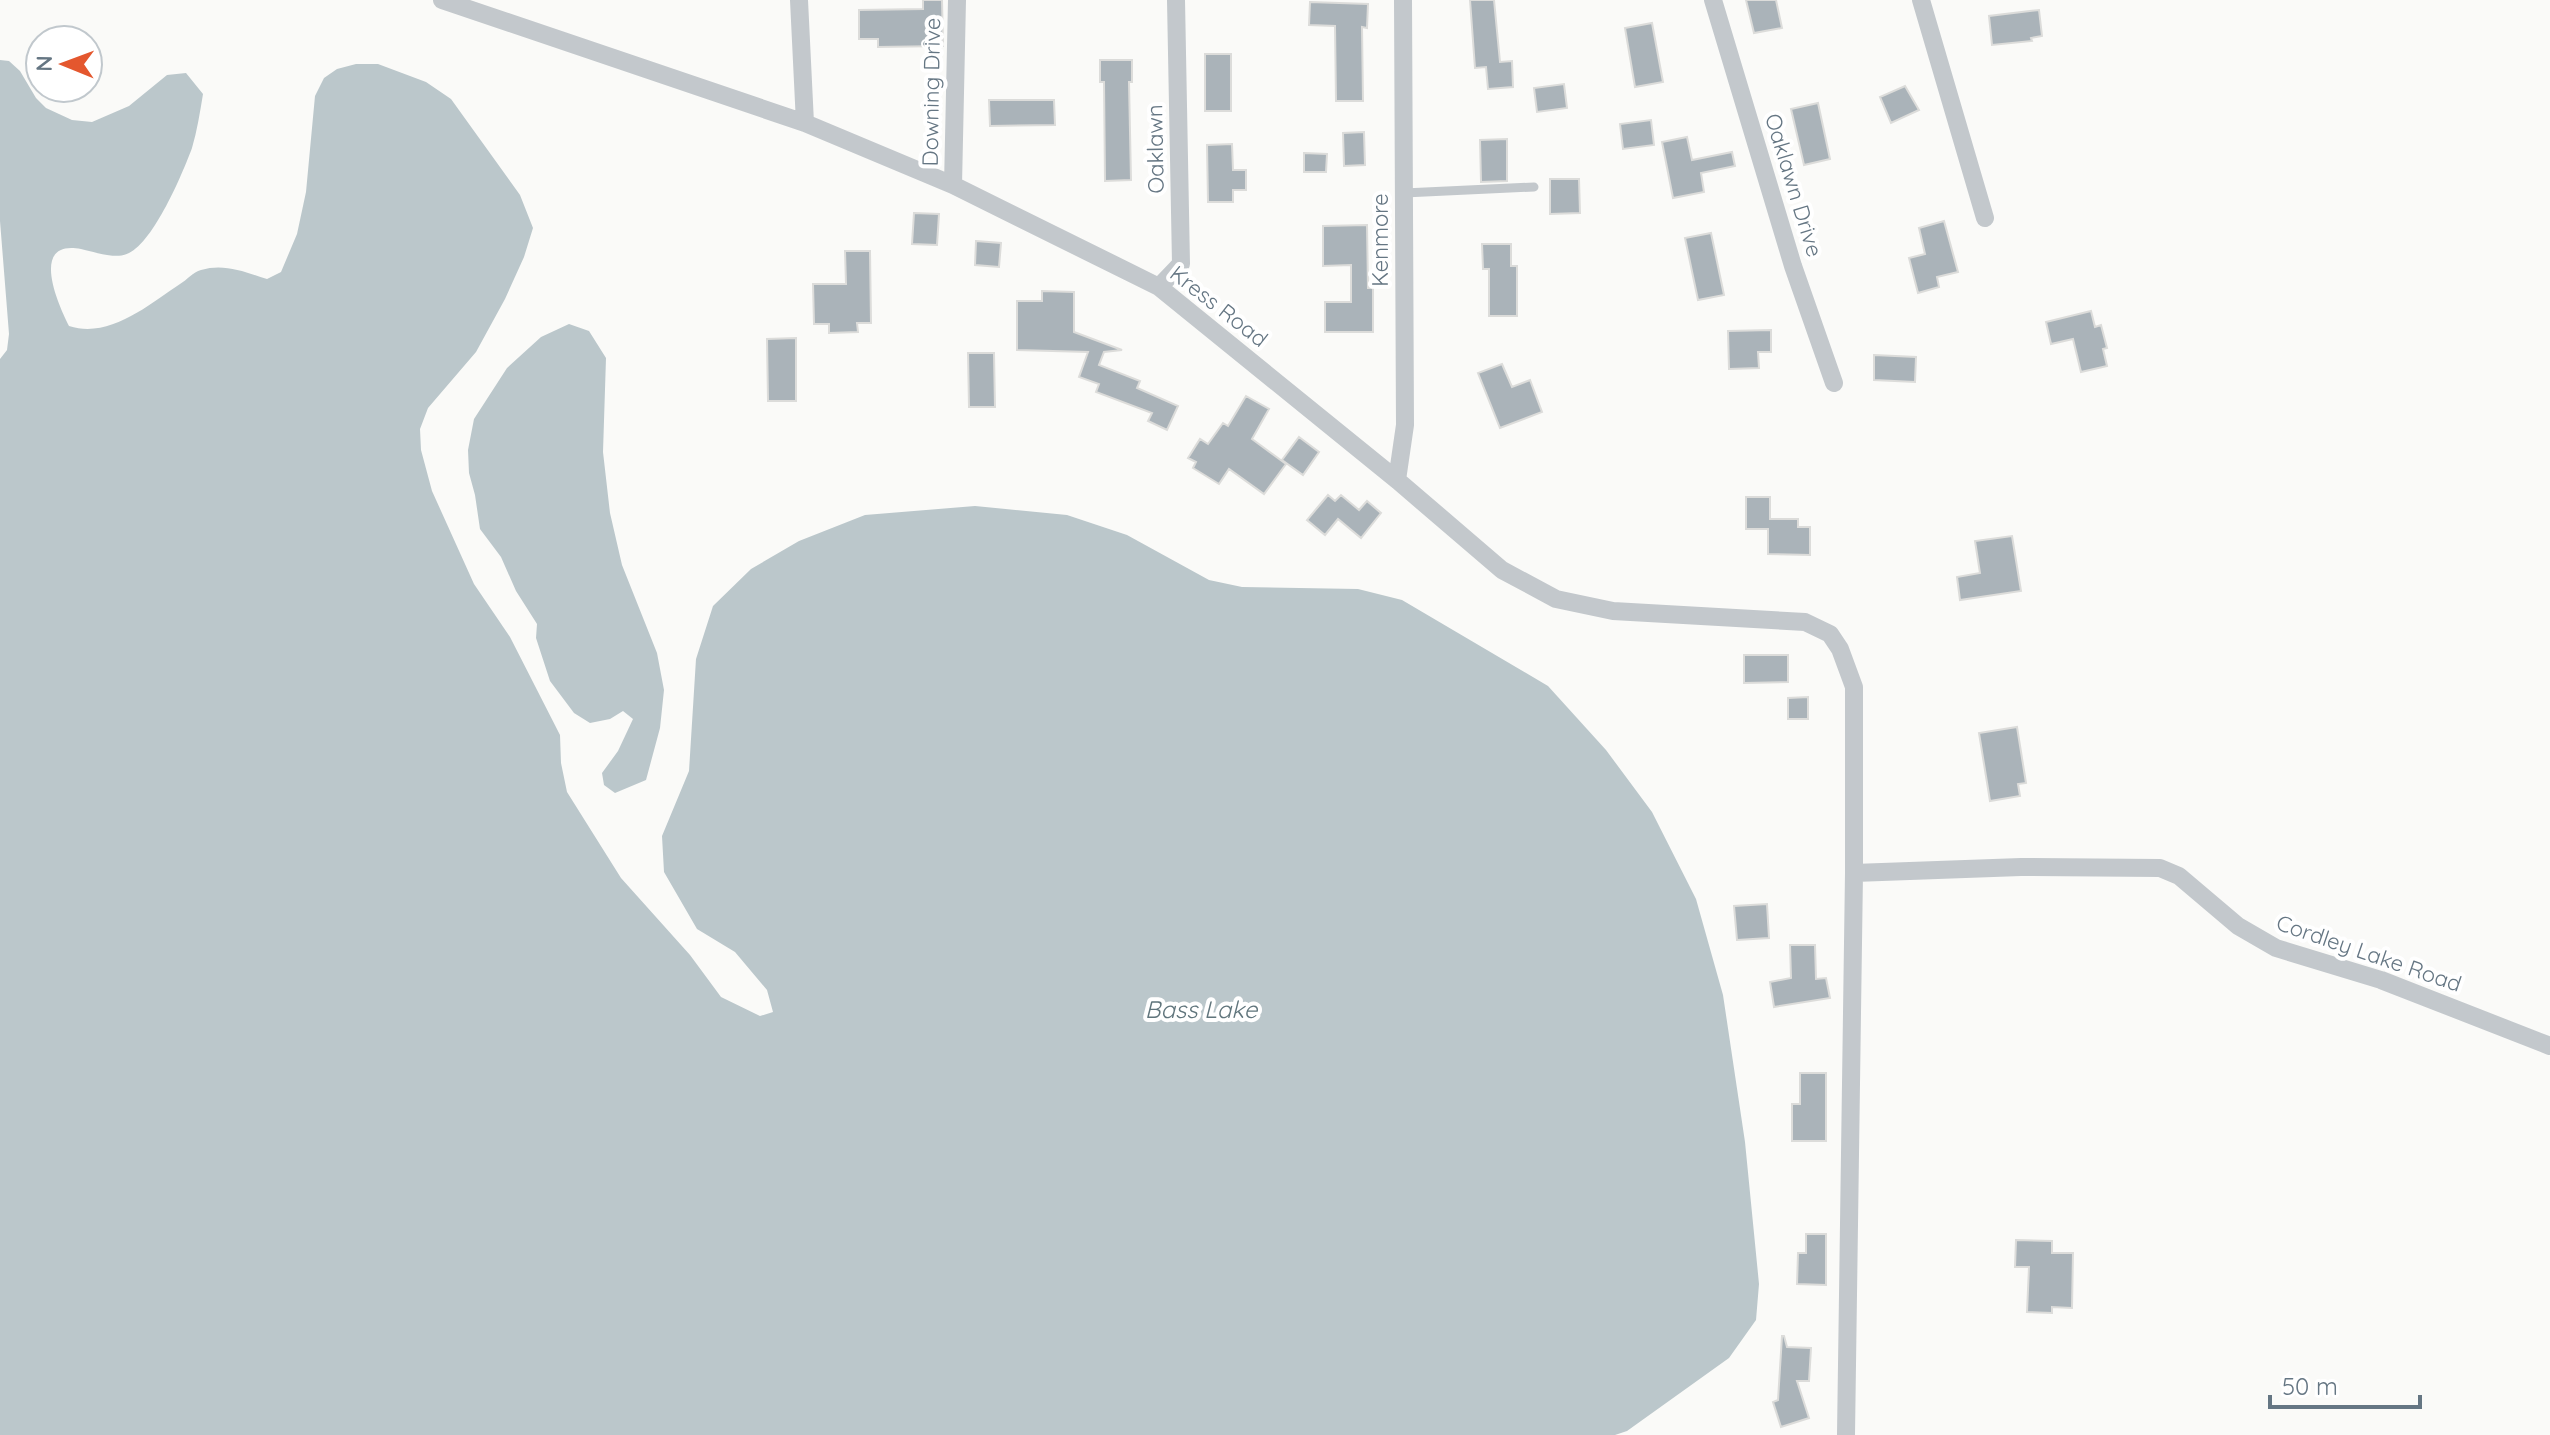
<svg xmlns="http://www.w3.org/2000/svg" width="2550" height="1435" font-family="Quicksand,sans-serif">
  <rect width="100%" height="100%" fill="#fafaf8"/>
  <path fill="#bbc7cb" d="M0,60l9,1 11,10 16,27 10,10 26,12 20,2 37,-16 38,-31 19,-2 17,21c-3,18 -6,37 -11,54 -10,27 -38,93 -63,105 -13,7 -34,-1 -48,-4 -52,-10 -23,55 -12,77 41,13 79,-21 111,-42 7,-4 13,-12 21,-14 23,-7 44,2 66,9l14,-7 16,-38 9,-42 9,-96 9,-18 13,-9 19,-5h22l48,18 25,17 69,96 13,33 -9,29 -19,42 -29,53 -48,56 -8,21 1,21 11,41 42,93 36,53 50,98 1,28 6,29 54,86 69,77 31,42 39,19 13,-4 -6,-22 -32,-38 -38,-23 -33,-57 -2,-36 27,-65 7,-112 17,-53 38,-37 48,-28 66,-26 110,-9 92,9 60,20 82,45 33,7 116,2 44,11 146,86 58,64 46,62 44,87 27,96 22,147 14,142 -3,36 -27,38 -102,73 -12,4h-1615v-1076l7,-9 2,-16 -9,-113z
    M569,324l20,7 17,27 -3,94 7,61 12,52 35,88 7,37 -4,38 -14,52 -31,13 -11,-8 -2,-12 16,-22 15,-32 -10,-8 -13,8 -20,4 -16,-10 -24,-32 -14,-43 1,-14 -21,-33 -15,-34 -21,-28 -5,-34 -6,-22 -1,-23 6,-31 33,-51 34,-31z"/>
  <path fill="#aab3b9" stroke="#dcdcda" stroke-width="2" d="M923,0h19l1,46 -65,1v-8h-19v-29l64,-1z
    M1470,0h24l6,62 12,-1 1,26 -25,2 -2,-22 -11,1z
    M1746,0h30l6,28 -28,5z
    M1310,2l58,2 -1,24 -5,-1 1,74h-27l-1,-75 -26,-1z
    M2039,10l3,26 -11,2 1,3 -40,4 -3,-29z
    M1652,23l11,59 -28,5 -10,-59z
    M1205,54h26v57h-26z
    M1100,60h32v22h-3l2,98 -26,1 -1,-99h-4z
    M1564,84l3,24 -30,4 -3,-24z
    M1905,86l14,24 -28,13 -11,-26z
    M989,100h65l1,25 -65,1z
    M1818,103l12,56 -26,6 -13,-56z
    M1651,120l3,25 -31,4 -3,-25z
    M1364,132l1,33 -21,1 -1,-33z
    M1687,137l5,23 40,-8 3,14 -34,7 3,19 -31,6 -11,-56z
    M1507,139v42l-26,1 -1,-42z
    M1232,144l1,26h13v20h-13v12h-25l-1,-57z
    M1304,153l23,1 -1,18h-22z
    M1550,179h29l1,34 -30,1z
    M914,213l25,1 -2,31 -25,-1z
    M1944,221l14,51 -21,5 2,10 -21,6 -9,-35 16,-4 -6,-26z
    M1367,225l1,63h5v44h-48v-30h26v-37l-28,1v-40z
    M1711,233l13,62 -26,5 -13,-62z
    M976,241l25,2 -2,24 -24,-2z
    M1482,244h29v22h6v50h-28v-47h-6z
    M845,251h25l1,72h-14l1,9 -29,1v-9h-15l-1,-40h33z
    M1042,291l32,1v40l48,18 -18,2 -5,13 41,16 -3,7 41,18 -11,24 -19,-9 4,-8 -56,-21 3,-8 -20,-7 9,-25 -71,-2v-49h25z
    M2091,311l4,16 6,-2 6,23 -4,1 4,17 -26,6 -8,-33 -22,5 -5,-22z
    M1771,330v22h-13l1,16 -30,1 -1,-38z
    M796,338v63h-28l-1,-62z
    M968,353h26l1,54h-26z
    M1874,355l42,2 -1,25 -41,-2z
    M1502,364l10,23 18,-7 12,32 -42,16 -22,-55z
    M1246,396l23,13 -17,30 34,25 -22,30 -35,-25 -10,15 -26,-16 3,-6 -8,-4 12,-19 8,5 15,-21 5,3z
    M1299,437l20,15 -16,23 -21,-15z
    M1328,495l7,6 6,-6 18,15 8,-9 14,12 -20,25 -23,-19 -13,16 -18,-15z
    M1746,497h24v22h28v8h12v28l-42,-1v-25h-22z
    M2012,536l9,55 -61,9 -3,-23 23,-4 -5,-32z
    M1744,655h44v27l-44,1z
    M1808,697v22h-20v-21z
    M2017,727l9,56 -8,1 2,12 -30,5 -11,-68z
    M1767,904l2,34 -32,2 -3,-34z
    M1790,945h25l1,34 10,-1 4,20 -56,9 -4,-25 21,-4z
    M1800,1073h26v68h-34v-37h8z
    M1806,1234h20v51l-29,-1 1,-31h8z
    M2016,1240l36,1v12h21l-1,55 -20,-1v6l-25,-1 2,-45h-14z
    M1782,1336h2l3,11 24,1 -2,33h-12l12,37 -28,9 -8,-25 5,-2z"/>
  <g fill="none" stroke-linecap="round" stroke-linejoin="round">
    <path stroke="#c3c8cc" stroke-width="9" d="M1404,193l130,-6"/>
    <path stroke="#c3c8cc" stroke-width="18" d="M442,0l363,123 148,62 206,102 238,193 105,90 54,29 57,12 192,11 25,12 10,15 14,38v186l-8,562
      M799,0l6,123
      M1713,0l80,266 41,117
      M1921,0l64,218
      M953,185l4,-185
      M1159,287l22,-23 -5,-264
      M1397,480l8,-55 -2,-425
      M1854,873l167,-6 139,1 19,8 59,50 38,22 105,32 169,66"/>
  </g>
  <g text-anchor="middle" stroke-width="8" stroke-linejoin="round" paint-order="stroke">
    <g font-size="22" fill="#657683" stroke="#fff">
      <text transform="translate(931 92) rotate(-89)" y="8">Downing Drive</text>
      <text transform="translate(1155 149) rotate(-91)" y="8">Oaklawn</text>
      <text transform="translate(1794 185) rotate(73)" y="8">Oaklawn Drive</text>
      <text transform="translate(1380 240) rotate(-90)" y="8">Kenmore</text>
      <text transform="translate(1219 306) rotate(38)" y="8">Kress Road</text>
      <text transform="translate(2369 953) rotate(19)" y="8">Cordley Lake Road</text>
    </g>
    <g font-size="24" font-style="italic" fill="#60757c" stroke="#fff">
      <text x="1201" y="1018">Bass Lake</text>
    </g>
  </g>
  <g transform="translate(64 64) rotate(271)"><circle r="38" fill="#ffffff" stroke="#c1c8cd" stroke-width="2"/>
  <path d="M0-6L14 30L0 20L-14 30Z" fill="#e4572e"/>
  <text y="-12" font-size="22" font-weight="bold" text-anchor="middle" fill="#657683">N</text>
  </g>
  <path d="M2270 1395v12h150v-12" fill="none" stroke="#657683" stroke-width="4"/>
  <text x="2282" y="1395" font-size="24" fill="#657683" stroke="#ffffff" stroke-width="6" paint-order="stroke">50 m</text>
</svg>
